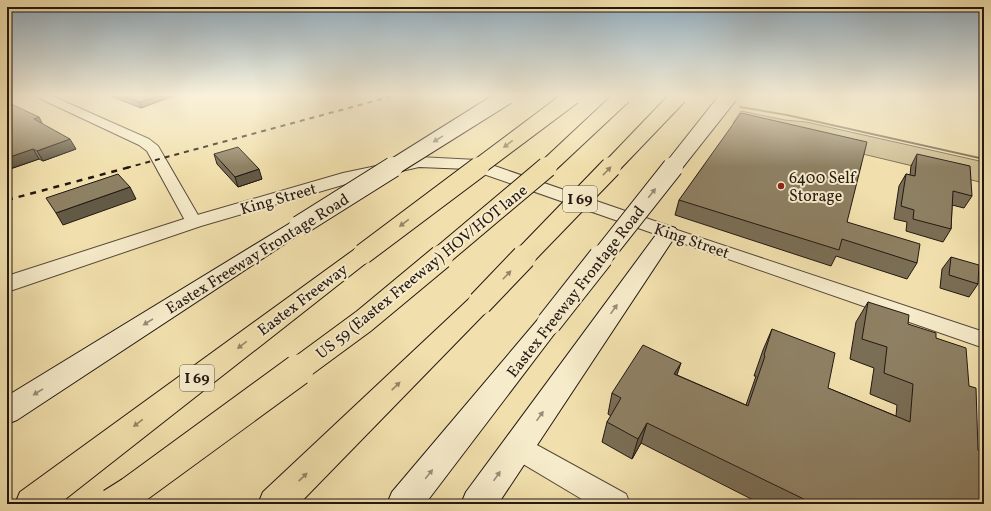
<svg xmlns="http://www.w3.org/2000/svg" width="991" height="511" font-family="Vollkorn,serif">
  <rect width="100%" height="100%" fill="#f1e0ad"/>
  <filter id="stains"><feTurbulence type="fractalNoise" baseFrequency=".005" numOctaves="4"/><feColorMatrix values="0 0 0 0 .2 0 0 0 0 .09 0 0 0 0 .02 0 0 0 .5 -.17"/></filter>
  <radialGradient id="worn" r=".72"><stop offset=".6" stop-color="#630" stop-opacity="0"/><stop offset="1" stop-color="#630" stop-opacity=".3"/></radialGradient>
  <path fill="#cebe93" stroke="#786a53" d="M741,111l44,9 21,2 178,40v21l-251,-60z"/>
  <g fill="none" stroke-linecap="round" stroke-linejoin="round">
    <path fill="#756750" fill-rule="evenodd" d="M740,106l47,8 197,44v2l-197,-44 -46,-8 -2,-1z"/>
    <g stroke="#56493a" stroke-width="2">
      <path id="minor" d="M38,96h14l97,43 9,7 44,76 -2,4 -6,1 -6,-1 -41,-75 -8,-6 -100,-47z
        M668,227l316,105v16l-322,-112 -3,-4 3,-4z
        M517,435l9,4 100,55 4,10h-40l-82,-49 -4,-8 4,-8z"/>
    </g>
    <g stroke="#56493a" stroke-width="2">
      <path id="tertiary" d="M419,157l58,3 198,68 3,4 -3,4 -7,2 -7,-2 -192,-67 -50,-2 -66,15 -152,44 -194,66v-16l180,-58 156,-45z"/>
    </g>
    <g stroke="#231713" stroke-width="2">
      <path id="secondary" d="M299,220l7,2 3,4 -3,4 -289,190 -10,4v-28l285,-174z
        M668,226l7,2 3,4 -180,272h-37l5,-12 195,-264z
        M549,314l9,3 4,6 -4,6 -133,175h-38l5,-12 148,-175z"/>
    </g>
    <g stroke="#231713" stroke-width="2">
      <path id="motorway" d="M363,247l8,2 3,5 -3,5 -312,245h-44l5,-12 335,-243z
        M480,295l9,2 3,6 -3,6 -190,195h-41l5,-12 208,-195z"/>
    </g>
    <use href="#minor" fill="#f6ebca" fill-rule="evenodd"/>
    <use href="#tertiary" fill="#f6ebca" fill-rule="evenodd"/>
    <use href="#secondary" fill="#f6ebca" fill-rule="evenodd"/>
    <use href="#motorway" fill="#f1e0ad" fill-rule="evenodd"/>
    <path stroke="#231713" stroke-width="2" stroke-dasharray="5 5" stroke-linecap="butt" d="M126,168l267,-72"/>
    <path stroke="#231713" stroke-width="2.5" stroke-dasharray="6 6" stroke-linecap="butt" d="M7,200l123,-33"/>
    <g stroke="#231713" stroke-width="18" stroke-linecap="butt">
      <path id="secondary-bridge-far2" d="M392,168l115,-72
        M672,168l57,-72"/>
    </g>
    <g stroke="#231713" stroke-width="22" stroke-linecap="butt">
      <path id="secondary-bridge-far1" d="M299,226l94,-59
        M601,258l72,-91"/>
    </g>
    <g stroke="#231713" stroke-width="26" stroke-linecap="butt">
      <path id="secondary-bridge" d="M549,323l52,-66"/>
    </g>
    <g stroke="#231713" stroke-width="18" stroke-linecap="butt">
      <path id="motorway-bridge-far3" d="M477,168l96,-72
        M546,168l77,-72
        M610,168l69,-72"/>
    </g>
    <g stroke="#231713" stroke-width="22" stroke-linecap="butt">
      <path id="motorway-bridge-far2" d="M363,254l116,-87
        M439,258l108,-91
        M523,258l88,-91"/>
    </g>
    <g stroke="#231713" stroke-width="26" stroke-linecap="butt">
      <path id="motorway-bridge-far1" d="M480,303l44,-46
        M296,371l68,-50 77,-64"/>
    </g>
    <g stroke="#231713" stroke-width="33" stroke-linecap="butt">
      <path id="motorway-bridge" d="M112,504l19,-12 167,-122"/>
    </g>
    <use href="#secondary-bridge-far2" stroke="#f6ebca" stroke-width="16"/>
    <use href="#secondary-bridge-far1" stroke="#f6ebca" stroke-width="20"/>
    <use href="#secondary-bridge" stroke="#f6ebca" stroke-width="24"/>
    <use href="#motorway-bridge-far3" stroke="#f1e0ad" stroke-width="16"/>
    <use href="#motorway-bridge-far2" stroke="#f1e0ad" stroke-width="20"/>
    <use href="#motorway-bridge-far1" stroke="#f1e0ad" stroke-width="24"/>
    <use href="#motorway-bridge" stroke="#f1e0ad" stroke-width="31"/>
  </g>
  <path fill="#7a6e55" stroke="#231713" d="M110,96h63l-32,12z
    M39,117l3,7 34,25 -33,12 -4,-2 -32,11z
    M214,154l48,25 -24,8 -21,-23z
    M917,154l55,42 -8,12 -12,-3 -1,24 -8,13 -37,-11 1,-9 -13,-3 5,-33 7,-12 4,1 1,-9z
    M679,200l168,22 70,41 -10,16 -71,-23 -5,10 -156,-51z
    M951,257l27,27 -9,13 -29,-9 2,-19z
    M868,302l40,22 28,14 33,48 15,118h-223l-120,-61 -9,16 -30,-17 5,-20 4,-6 -3,-2 4,-21 65,-18 69,30 10,-29h-2l9,-26 9,-21 56,59 68,28 1,-11 -27,-11 4,-26 -24,-9 6,-37z"/>
  <path fill="#635a45" stroke="#231713" d="M158,96h15l-32,12 -2,-6z
    M39,117l5,10 -10,-8z
    M70,139l6,10 -33,12 -6,-10z
    M33,149l6,10 -32,11v-12z
    M259,169l3,10 -24,8 -3,-10z
    M130,187l6,12 -73,26 -7,-12z
    M681,363l-7,21v-10z
    M647,423l-6,20 -9,16 6,-20z"/>
  <path fill="#8e8063" stroke="#231713" d="M121,96h37l-19,6z
    M7,102l32,15 -5,2 36,20 -33,12 -4,-2 -26,9z
    M741,113l126,29 -20,80 73,22 -3,19 -75,-24 -3,11 -160,-50z
    M238,147l21,22 -24,8 -21,-23z
    M917,154l53,12 2,30 -19,-5 -2,38 -38,-10 1,-9 -13,-4 5,-32 9,2z
    M118,174l12,13 -74,26 -10,-15z
    M951,257l28,8 -1,19 -29,-9z
    M868,302l41,13 -1,9 28,9v5l30,10 3,38 7,2 2,62 6,2v52h-170l-167,-81 -9,16 -31,-17 14,-24 -9,-5 31,-48 38,18 -7,11 74,32 17,-50 -1,-1 8,-26 63,24 -7,35 82,34 3,-38 -29,-11 3,-26 -25,-8z"/>
  <defs><path id="oneway-solid" d="M-6-.8H1V-3.2L6.5 0L1 3.2V.8H-6Z"/></defs>
  <g fill="#978c78">
    <use href="#oneway-solid" transform="translate(438 139) rotate(148)"/>
    <use href="#oneway-solid" transform="translate(652 193) rotate(-52)"/>
    <use href="#oneway-solid" transform="translate(614 309) rotate(-55)"/>
    <use href="#oneway-solid" transform="translate(148 322) rotate(148)"/>
    <use href="#oneway-solid" transform="translate(38 392) rotate(148)"/>
    <use href="#oneway-solid" transform="translate(540 416) rotate(-55)"/>
    <use href="#oneway-solid" transform="translate(429 474) rotate(-51)"/>
    <use href="#oneway-solid" transform="translate(497 476) rotate(-55)"/>
  </g>
  <g fill="#948668">
    <use href="#oneway-solid" transform="translate(508 144) rotate(143)"/>
    <use href="#oneway-solid" transform="translate(607 171) rotate(-46)"/>
    <use href="#oneway-solid" transform="translate(404 223) rotate(143)"/>
    <use href="#oneway-solid" transform="translate(507 275) rotate(-46)"/>
    <use href="#oneway-solid" transform="translate(242 345) rotate(143)"/>
    <use href="#oneway-solid" transform="translate(396 386) rotate(-44)"/>
    <use href="#oneway-solid" transform="translate(138 423) rotate(143)"/>
    <use href="#oneway-solid" transform="translate(303 477) rotate(-44)"/>
  </g>
  <linearGradient id="sky" x2="0" y2="1"><stop stop-color="#8faabc"/><stop offset="0.57" stop-color="#f9f1da"/><stop offset="1" stop-color="#f9f1da" stop-opacity="0"/></linearGradient>
  <rect width="991" height="167" fill="url(#sky)"/>
  <circle fill="#8f2418" stroke="#f6ebca" stroke-width="1.5" cx="781" cy="186" r="4"/>
  <g text-anchor="middle" stroke-width="4" stroke-linejoin="round" paint-order="stroke">
    <g fill="#f6ebca" stroke="#62574a" stroke-width="1">
      <rect x="563" y="186" width="34" height="26" rx="3"/>
      <rect x="180" y="365" width="34" height="26" rx="3"/>
    </g>
    <g font-size="15" font-weight="bold" fill="#231713">
      <text x="580" y="204">I 69</text>
      <text x="197" y="383">I 69</text>
    </g>
    <g font-size="16" fill="#231713" stroke="#f6ebca" text-anchor="start">
      <text x="789" y="183">6400 Self<tspan x="789" dy="18">Storage</tspan></text>
    </g>
    <g font-size="16" fill="#231713" stroke="#f6ebca">
      <text transform="translate(278 198) rotate(-16)" y="6">King Street</text>
      <text transform="translate(692 240) rotate(19)" y="6">King Street</text>
      <text transform="translate(257 253) rotate(-32)" y="6">Eastex Freeway Frontage Road</text>
      <text transform="translate(421 271) rotate(-39)" y="6">US 59 (Eastex Freeway) HOV/HOT lane</text>
      <text transform="translate(575 291) rotate(-52)" y="6">Eastex Freeway Frontage Road</text>
      <text transform="translate(302 299) rotate(-37)" y="6">Eastex Freeway</text>
    </g>
  </g>
  <rect width="991" height="511" fill="none" stroke="#f1e0ad" stroke-width="24"/>
  <rect x="8" y="8" width="975" height="495" fill="none" stroke="#231713" stroke-width="2"/>
  <rect x="12" y="12" width="967" height="487" fill="none" stroke="#231713"/>
  <rect width="100%" height="100%" filter="url(#stains)"/>
  <rect width="100%" height="100%" fill="url(#worn)"/>
</svg>
